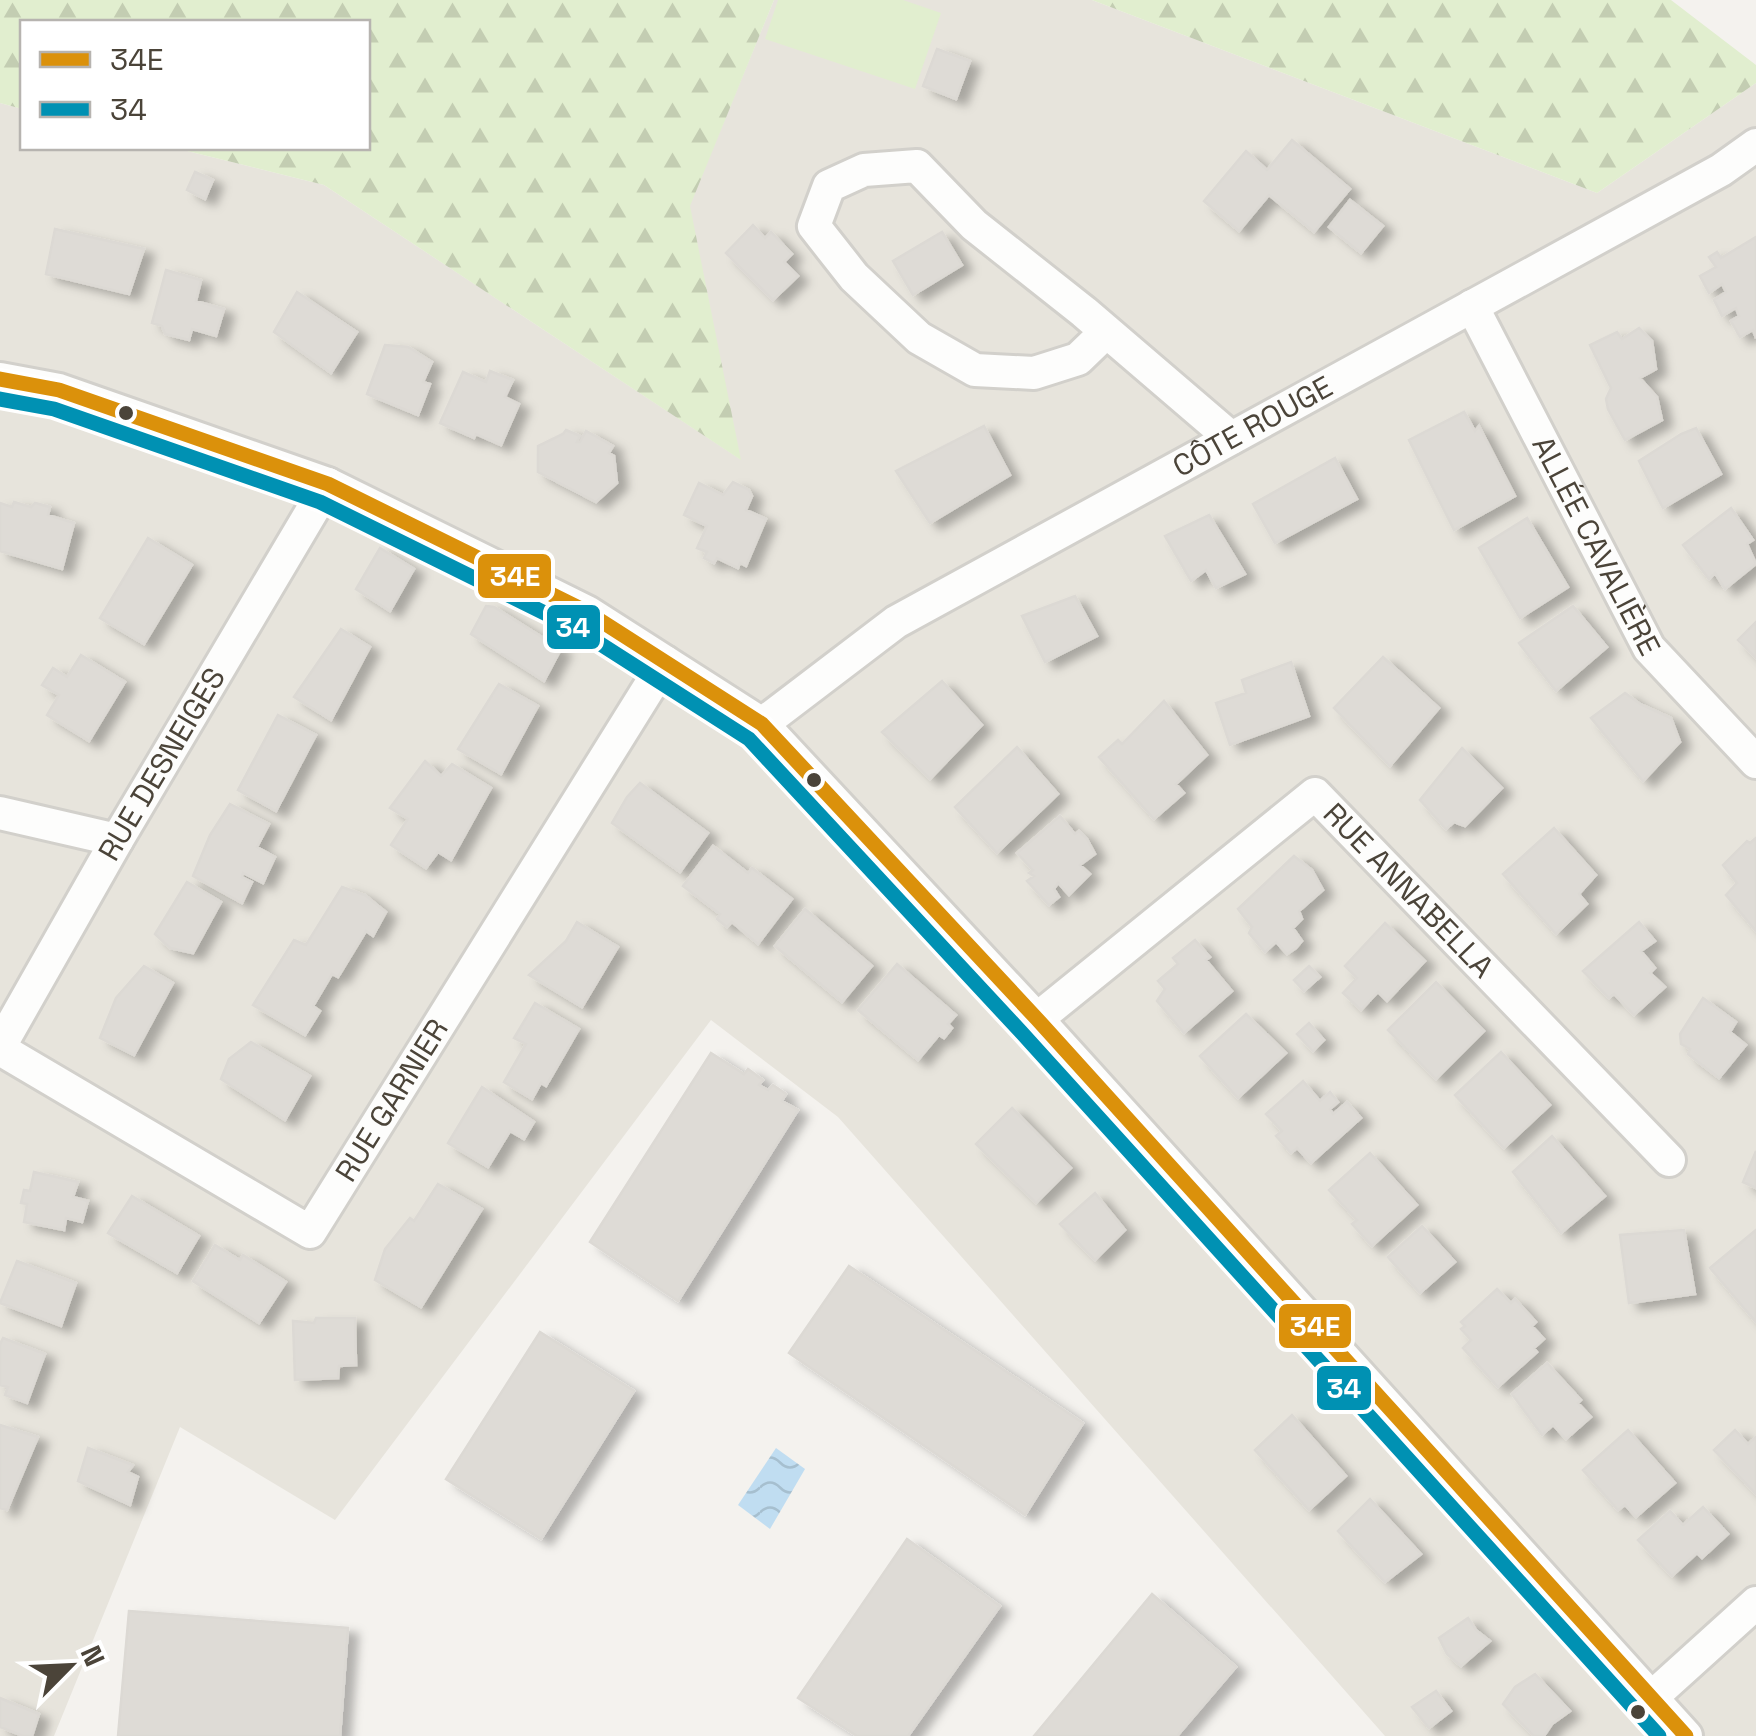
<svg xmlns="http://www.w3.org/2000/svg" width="1756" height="1736" font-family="'Space Grotesk',sans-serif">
  <defs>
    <pattern id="forest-firs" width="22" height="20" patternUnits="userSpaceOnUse" patternTransform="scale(2.5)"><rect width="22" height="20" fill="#e1eecf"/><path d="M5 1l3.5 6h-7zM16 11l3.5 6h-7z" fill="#c3cdb2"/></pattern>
    <pattern id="water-waves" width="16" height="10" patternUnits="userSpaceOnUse" patternTransform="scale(2.5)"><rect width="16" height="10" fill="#c0ddf1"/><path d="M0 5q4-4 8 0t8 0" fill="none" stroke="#a6bfcf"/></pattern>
    <filter id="shadow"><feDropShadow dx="10" dy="6" stdDeviation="5" flood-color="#0004"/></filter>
  </defs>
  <rect width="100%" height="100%" fill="#f4f2ee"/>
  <path fill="#e7e4dc" d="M774,0h318l505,193 159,-110v1653h-371l-547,-619 -127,-97 -376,500 -155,-93 -126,309h-54v-1633l22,6v39h153l149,37 416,274 -51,-253z"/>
  <path fill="url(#forest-firs)" d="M0,0h774l-84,206 51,254 -417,-275 -149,-37h193v-126h-346v87l-22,-6z
    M1092,0h579l85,65v18l-159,110z"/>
  <path fill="#e1eecf" d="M778,0h125l38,13 -26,76 -150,-50z"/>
  <path fill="url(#water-waves)" d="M776,1448l29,21 -35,60 -32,-24z"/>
  <path fill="#dedbd6" stroke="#dcd9d4" stroke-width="2.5" filter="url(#shadow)" d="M937,49l33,12 -14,38 -33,-13z
    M1292,140l58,49 -36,43 -45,-37 -30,36 -35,-30 42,-50 21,19z
    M195,172l18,8 -8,19 -18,-9z
    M1350,200l33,26 -22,27 -32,-26z
    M753,225l12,13 6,-6 21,22 -8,8 14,14 -25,24 -47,-47z
    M55,229l89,20 -15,45 -83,-20z
    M942,232l20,33 -49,30 -20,-34z
    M1756,237v101l-3,-8 -13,7 -9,-16 8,-5 -3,-8 -14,8 -8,-16 12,-8 -4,-8 -13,9 -9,-17 16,-9 -7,-10 8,-5 4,6z
    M166,270l35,10 -5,21 28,8 -8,27 -24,-7 -3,11 -24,-6 -3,-8 -10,-3z
    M297,292l60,40 -26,41 -57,-41z
    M1639,328l13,13 4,28 -16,9 17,19 5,23 -37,20 -17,-31 -2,-10 5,-11 -21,-43 27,-13 5,7z
    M385,345l23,2 24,15 -9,20 7,2 -12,31 -51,-21z
    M490,371l23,9 -8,17 14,7 -18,41 -25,-11 -2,4 -34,-15 23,-51 23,10z
    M1464,412l11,19 4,-5 36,70 -61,34 -45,-90z
    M984,426l26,49 -80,48 -34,-52z
    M1696,428l25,46 -58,34 -24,-47 42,-27z
    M566,430l14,6 -3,6h3l6,-11 27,15 -4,7 5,3 3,27 -21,19 -58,-30v-26l25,-12z
    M1335,458l22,41 -82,44 -22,-39z
    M733,482l16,8 3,6 -6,14 20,9 -20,47 -6,-3 -2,5 -21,-10 -3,5 -10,-5 3,-6 -10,-4 10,-22 -23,-11 15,-32 24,12z
    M14,502l17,5 4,-4 15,4 -2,8 26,8 -12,46 -62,-18v-48l12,4z
    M1731,508l22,32 -6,4 9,20 -31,25 -10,-16 -6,6 -26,-34z
    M1209,515l36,59 -29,14 -10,-18 -15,11 -26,-45z
    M1527,518l41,69 -48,31 -41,-70z
    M148,538l44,27 -48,79 -44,-26z
    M380,548l34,21 -24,42 -34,-22z
    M1075,596l22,40 -52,26 -23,-46z
    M486,606l8,1 67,42 -17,32 -73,-47z
    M1573,606l34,41 -51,44 -37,-48z
    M1756,622v36l-18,-18z
    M341,629l29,18 -39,73 -37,-23z
    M81,655l44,27 -36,59 -42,-26 12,-20 -17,-10 11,-17 14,9z
    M1383,657l56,51 -49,58 -56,-58z
    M1291,662l18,54 -79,29 -14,-42 30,-10 -4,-13z
    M942,681l40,44 -52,54 -48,-47z
    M499,684l39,22 -37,68 -43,-25z
    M1625,693l15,11 31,14 9,24 -37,39 -52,-63z
    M1164,701l43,54 -31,29 8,9 -30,26 -55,-62 19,-17 4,4z
    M278,715l38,20 -40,76 -38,-21z
    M1017,747l41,47 -61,59 -42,-46z
    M1462,748l40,40 -37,38 -11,-4 -8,7 -26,-29z
    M425,761l16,15 11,-12 39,24 -40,72 -13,-8 -12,16 -35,-23 17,-26 -18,-11z
    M640,783l68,50 -28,39 -68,-49 15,-26z
    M230,804l39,20 -12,23 18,10 -12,26 -20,-10 -1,4 10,5 -10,21 -49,-27 17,-41z
    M1060,816l15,18 4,-3 8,8 8,15 -15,11 10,9 -21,21 -11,-12 -4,6 5,8 -10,8 -22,-24 7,-5 -5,-3 4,-3 -16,-17z
    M1554,828l42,47 -17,19 8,10 -31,30 -53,-60z
    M1756,838v93l-30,-36 11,-12 -14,-18 24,-24 3,2z
    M713,846l35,27 4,-5 40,31 -34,45 -26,-22 -5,5 -10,-8 3,-5 -37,-28z
    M1294,856l18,14 11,20 -24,21 3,8 -9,9 9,13 -6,7 -9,6 -11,-12 -11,10 -16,-19 3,-6 -14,-18z
    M187,882l34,20 -28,51 -23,-5 -15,-14z
    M342,887l23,8 21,17 -13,24 -7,-5 -28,46 -6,-3 -19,32 7,5 -15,24 -52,-30 41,-65 12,5z
    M805,909l67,57 -30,36 -67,-56z
    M577,922l41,25 -36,60 -53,-32 37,-34z
    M1639,922l16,19 -14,10 14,17 -5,5 15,14 -31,28 -20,-21 -5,4 -26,-27z
    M1385,923l40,38 -38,40 -9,-9 -17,18 -18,-17 14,-15 -12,-12z
    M1195,940l15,17 -4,3 26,31 -48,42 -27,-32 8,-12 -7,-8 20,-17 -5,-6z
    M897,964l59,51 -8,9 4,4 -8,10 -5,-3 -21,25 -60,-50z
    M144,966l29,17 -39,72 -34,-17 16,-40z
    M1309,966l11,11 -16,14 -10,-11z
    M1436,982l48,49 -48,48 -48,-49z
    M1703,998l33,24 -6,10 16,13 -27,33 -31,-24 2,-5 -9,-5 -1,-10z
    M535,1003l44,26 -33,57 -5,-3 -9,16 -28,-17 22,-38 -12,-6z
    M1246,1014l40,39 -48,45 -38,-42z
    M1309,1023l15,17 -11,11 -16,-17z
    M251,1042l59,34 -25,44 -64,-41 8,-20z
    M1501,1052l49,53 -46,43 -49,-53z
    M711,1053l33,21 4,-5 15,11 -4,5 9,5 5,-5 13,9 -4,7 16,9 -120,191 -88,-59z
    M1303,1081l17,20 10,-9 8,10 -8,7 3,5 14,-12 14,16 -50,45 -14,-15 -6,5 -15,-17 6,-5 -16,-17z
    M482,1087l52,35 -10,17 -14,-8 -22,36 -40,-24z
    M1012,1108l59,60 -35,35 -60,-59z
    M1552,1136l53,60 -44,37 -48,-61z
    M1756,1151v37l-13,-6z
    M1370,1153l47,52 -45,41 -20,-22 5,-4 -28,-30z
    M34,1172l44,10 -5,15 15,4 -6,21 -16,-4 -2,12 -40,-8 3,-18 -6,-1 3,-13 6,1z
    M438,1184l44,25 -61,98 -46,-27 10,-31 25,-31 4,3z
    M1095,1193l30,37 -30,30 -35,-36z
    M132,1196l67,40 -22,37 -69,-40z
    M1422,1226l33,36 -35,31 -32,-36z
    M1684,1230l11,64 -66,9 -9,-68z
    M1756,1230v92l-46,-54z
    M215,1245l25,15 3,-5 43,27 -27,41 -66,-42z
    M17,1261l59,22 -15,43 -61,-23z
    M849,1266l234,157 -58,92 -236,-162z
    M1497,1289l14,14 4,-4 21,23 -4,4 12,13 -10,9 3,4 -39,35 -35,-39 8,-8 -10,-11 4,-3 -4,-4z
    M316,1318h39l1,47 -17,1 -1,12 -43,2 -2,-59 21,2z
    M540,1332l94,59 -93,148 -95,-60z
    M3,1338l42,16 -18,49 -22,-8 3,-8 -8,-2v-41z
    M1547,1363l34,37 -3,3 13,14 -25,22 -13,-14 -11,10 -30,-41z
    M1292,1415l54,61 -37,34 -54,-60z
    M0,1425l38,12 -31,73 -7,-2z
    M1628,1430l47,53 -39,34 -11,-12 -7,5 -35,-40z
    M1735,1430l13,14 8,-7v57l-42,-44z
    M88,1448l45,17 -5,7 10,5 -8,28 -52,-24z
    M1370,1499l51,55 -36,28 -47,-51z
    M1703,1507l25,27 -26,24 -5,-5 -25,23 -34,-36 32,-29 13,14z
    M907,1539l93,67 -92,130h-51l-59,-38z
    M1152,1594l84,73 -59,69h-143z
    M129,1611l219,17 -8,108h-222z
    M1468,1618l8,12 14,11 -29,25 -14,-12 -8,-16z
    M1535,1674l35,37 -18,13 -8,12h-10l-31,-32 12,-17z
    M1436,1691l15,20 -22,17 -17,-21z
    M0,1698l39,16 -7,22h-9l-23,-9z"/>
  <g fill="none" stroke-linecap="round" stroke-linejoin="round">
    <g stroke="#d2d0cb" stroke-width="38">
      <g id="minor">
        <path id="s1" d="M1472,306l177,342 107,114"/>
        <path d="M1106,332l-28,27 -44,14 -59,-3 -56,-32 -65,-61 -40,-51 15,-40 35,-16 53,-4 57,59 110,87 147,126"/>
        <path d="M0,379l59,11 269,94 259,128 175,112 275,295 649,717"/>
        <path id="s2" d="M762,724l134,-102 825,-452 35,-25"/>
        <path d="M0,813l117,27"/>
        <path id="s3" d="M1037,1019l278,-225 354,366"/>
        <path id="s4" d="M0,1046l117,-206 211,-356"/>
        <path id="s5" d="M0,1049l310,183 355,-570"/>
        <path d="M1651,1698l105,-95"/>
      </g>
    </g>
    <use href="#minor" stroke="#fdfdfc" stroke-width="32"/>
    <g stroke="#fff" stroke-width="22">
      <path id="bus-1" d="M0,379l59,11 269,94 259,128 175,112 275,295 649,717"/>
    </g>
    <g stroke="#fff" stroke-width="22">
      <path id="bus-2" d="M0,399l54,10 266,93 257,127 172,110 273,294 637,703"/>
    </g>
    <use href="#bus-1" stroke="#db910b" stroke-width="15"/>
    <use href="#bus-2" stroke="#0091b3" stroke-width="15"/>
  </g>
  <g fill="#4b4439" stroke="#fff" stroke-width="4">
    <circle cx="126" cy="413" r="9"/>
    <circle cx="814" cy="780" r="9"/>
    <circle cx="1638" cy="1712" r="9"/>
  </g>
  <g text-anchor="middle" stroke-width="9" stroke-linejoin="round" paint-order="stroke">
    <g font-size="30" fill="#4b4439" stroke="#fff">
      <text dy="10" stroke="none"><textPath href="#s2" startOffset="575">CÔTE ROUGE</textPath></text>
      <text dy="10" stroke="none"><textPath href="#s1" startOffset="270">ALLÉE CAVALIÈRE</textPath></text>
      <text dy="10" stroke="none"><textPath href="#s4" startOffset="325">RUE DESNEIGES</textPath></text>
      <text dy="10" stroke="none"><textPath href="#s3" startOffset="492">RUE ANNABELLA</textPath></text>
      <text dy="10" stroke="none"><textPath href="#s5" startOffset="515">RUE GARNIER</textPath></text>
    </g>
  </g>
  <g stroke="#fff" stroke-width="4">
    <rect x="476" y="552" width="77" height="48" rx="10" fill="#db910b"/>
    <rect x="545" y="603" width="57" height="48" rx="10" fill="#0091b3"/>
    <rect x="1277" y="1302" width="76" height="48" rx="10" fill="#db910b"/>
    <rect x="1315" y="1364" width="58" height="48" rx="10" fill="#0091b3"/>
  </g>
  <g font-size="28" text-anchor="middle" font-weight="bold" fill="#fff">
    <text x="515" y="586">34E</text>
    <text x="573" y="637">34</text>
    <text x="1315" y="1336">34E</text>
    <text x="1344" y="1398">34</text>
  </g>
  <rect x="20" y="20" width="350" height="130" fill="#ffffff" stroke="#b7b4b0" stroke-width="2.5"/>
  <rect x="40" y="52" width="50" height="15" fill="#db910b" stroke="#b7b4b0" stroke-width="2.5"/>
  <text x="110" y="70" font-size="30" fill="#4b4439">34E</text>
  <rect x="40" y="102" width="50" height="15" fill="#0091b3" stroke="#b7b4b0" stroke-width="2.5"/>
  <text x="110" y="120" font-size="30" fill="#4b4439">34</text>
  <g transform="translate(70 1666) rotate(66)" stroke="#ffffff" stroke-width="8" paint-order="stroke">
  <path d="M0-8L18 38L0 25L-18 38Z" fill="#4b4439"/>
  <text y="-15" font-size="28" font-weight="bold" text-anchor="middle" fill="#4b4439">N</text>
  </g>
</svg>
